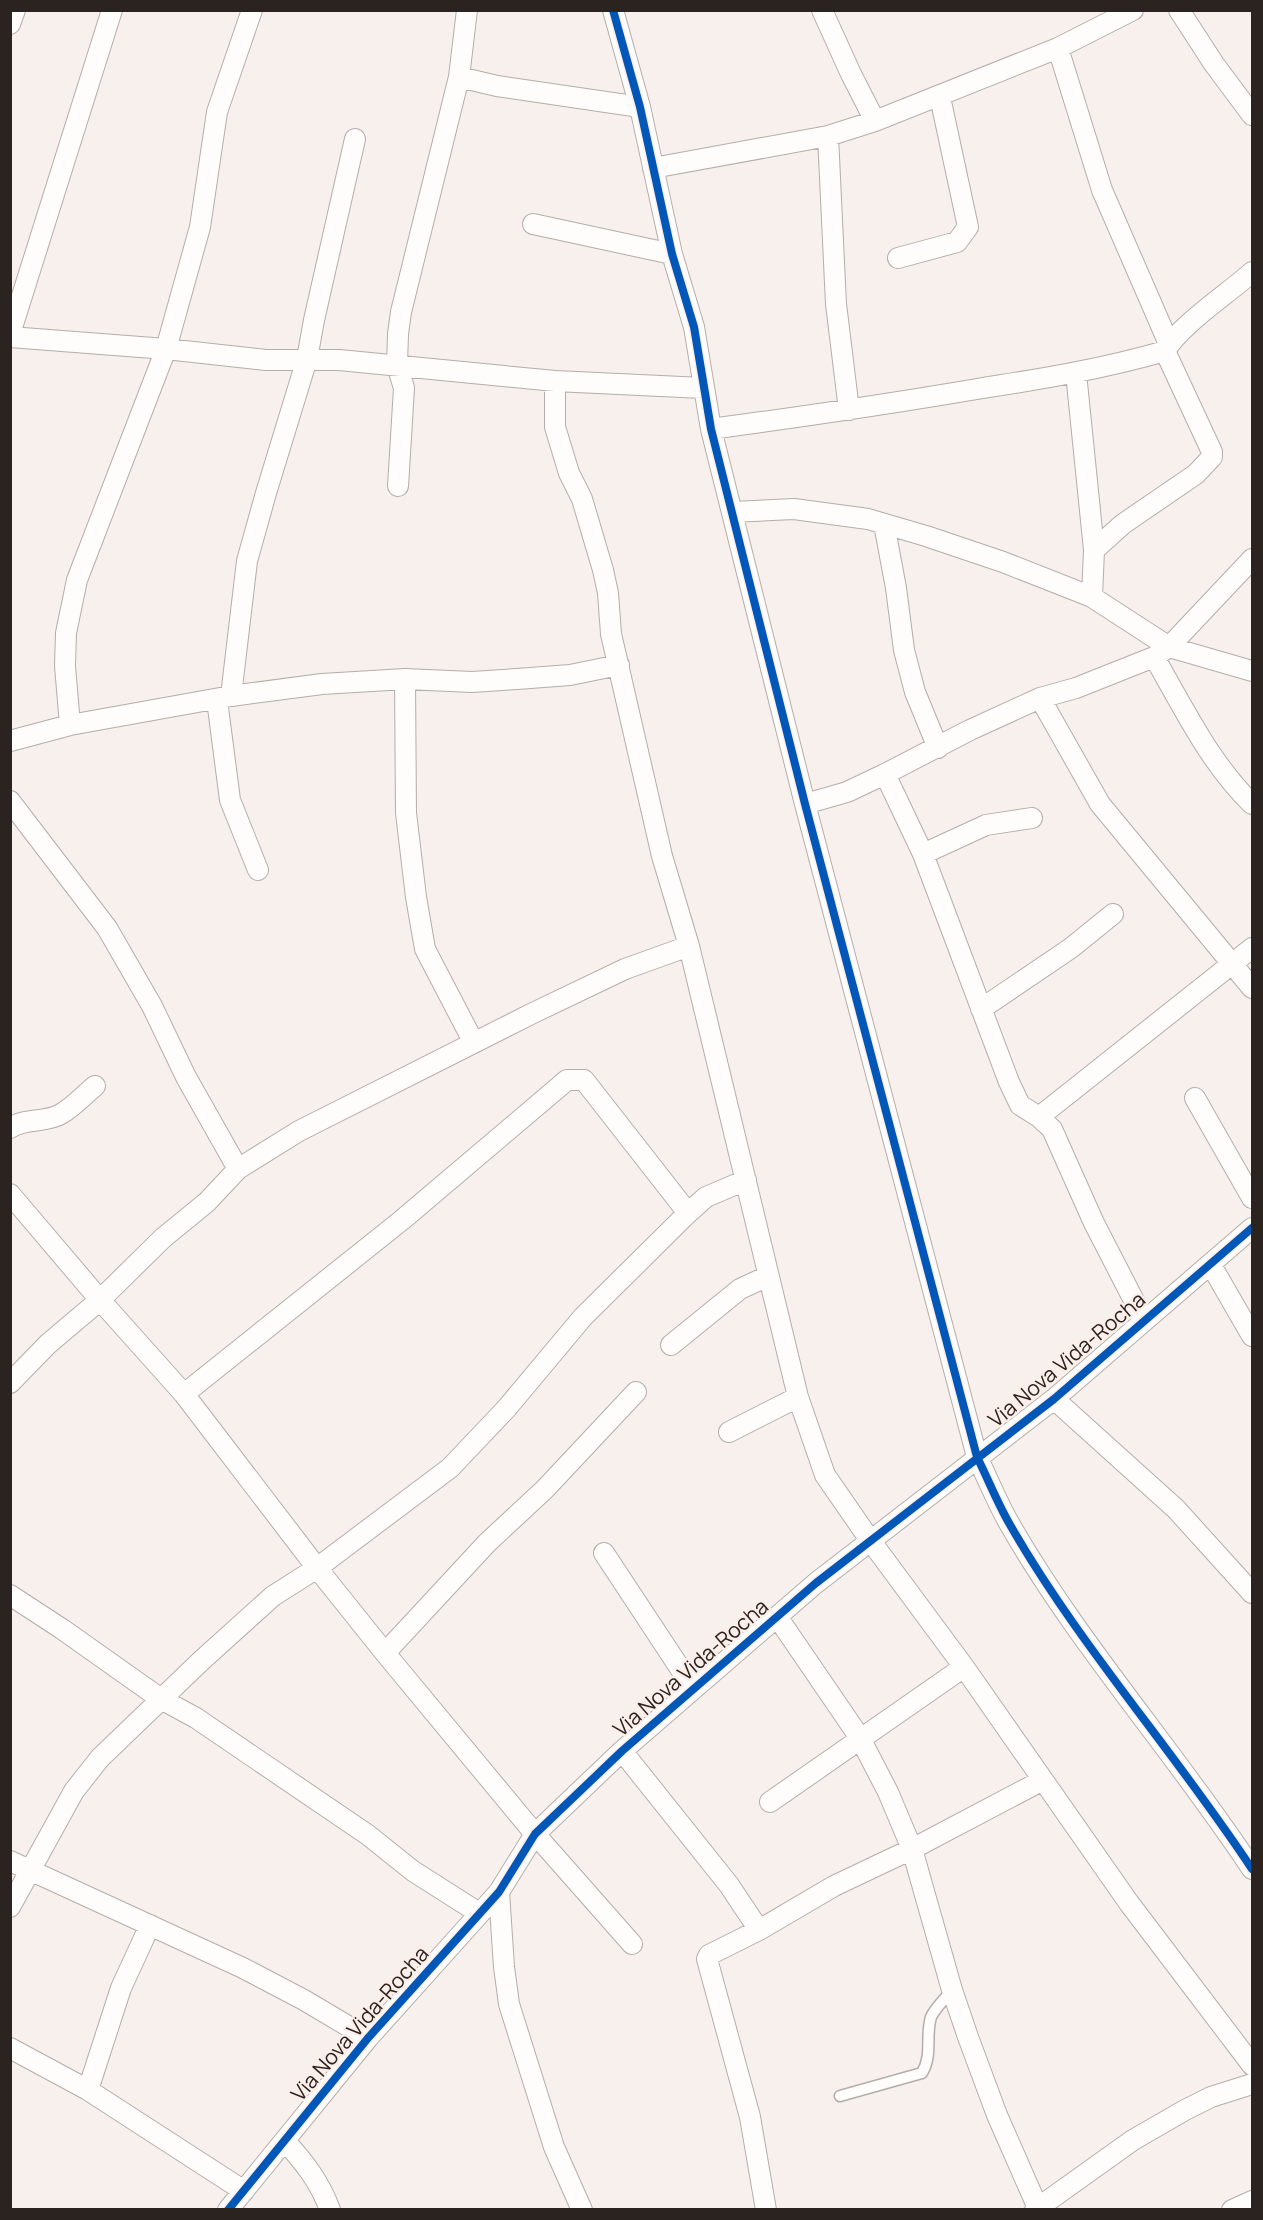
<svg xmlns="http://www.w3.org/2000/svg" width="1263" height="2220" font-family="Manrope,sans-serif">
  <rect width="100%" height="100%" fill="#f8f0ed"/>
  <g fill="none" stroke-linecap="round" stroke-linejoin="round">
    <g stroke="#b4adaa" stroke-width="13">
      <path id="service" d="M840,2096l82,-23c11,-19 3,-36 9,-56 4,-9 15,-19 21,-27"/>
    </g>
    <g stroke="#b4adaa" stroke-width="22">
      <path id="minor" d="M613,10l27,97 32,147 22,73 17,102 94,375 172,653c11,22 20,45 32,66 69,121 166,229 243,346
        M822,10l29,64 24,47
        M1179,10l35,54 38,51
        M10,24l5,-14
        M1058,48l44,142 67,154
        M459,77l38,9 143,21
        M828,136l8,168 13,106
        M653,168l175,-32 47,-15 183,-73 75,-38
        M533,224l139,30
        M898,258l59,-16 11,-15 -28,-130
        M10,334l102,-324
        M10,337l156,12 100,11h73l216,21 148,7
        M1076,373l18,177 -2,47
        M555,381v46l14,46 13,26 21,71 5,23 3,41 51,222 27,90 109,451 27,78 45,65 94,127 165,236 123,162
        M711,429c89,-12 178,-25 266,-40 64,-10 126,-20 188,-38 15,-26 64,-58 87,-79
        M398,486l6,-98 -7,-23 1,-31 3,-22 58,-235 8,-67
        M732,512l62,-3 74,10 58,17 77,26 89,35 77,50 83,24
        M884,524l12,64 8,62 11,42 23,56
        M1094,550l29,-26 73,-50 16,-17v-5l-47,-101
        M1154,657c30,51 55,105 98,147
        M405,679l1,134 10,84 9,52 49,94
        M231,696l16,-135 19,-68 41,-134 7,-39 41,-181
        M1040,698l60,106 152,184
        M217,700l13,100 28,70
        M70,725l-5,-59 1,-33 11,-53 89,-231 34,-122 17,-115 35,-102
        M10,741l60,-16 161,-29 91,-12 83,-5 67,3 45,-3 53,-4 49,-10
        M885,774l38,80 86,228 11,23 19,12 13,12 42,94 50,97
        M10,801l97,127 45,78 34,71 52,92
        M805,804l42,-12 38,-18 85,-44 70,-32 36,-10 78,-31 15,-10 83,-88
        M923,854l63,-29 46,-7
        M981,1009l90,-61 42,-34
        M1195,1098l57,100
        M1039,1117l213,-169
        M10,1128c14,-10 36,-5 51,-14 12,-7 23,-19 34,-28
        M10,1194l90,106 84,94 133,174 68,85 150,181 97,110
        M1211,1265l41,71
        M671,1345l69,-56 28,-13
        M10,1383l38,-39 52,-44 63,-62 44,-36 31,-33 61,-38 232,-117 94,-45 64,-23
        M184,1394l218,-174 165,-140h17l104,133
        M1054,1399l122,110 76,84
        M729,1432l69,-35
        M604,1553l89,135
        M10,1595l52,34 99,70 35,19 172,117 45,36 66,42
        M778,1618l82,120 28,54 24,57 40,141 16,47 29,78 40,91
        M385,1653l102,-110 58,-54 91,-97
        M622,1751l107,134 30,45
        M770,1802l194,-135
        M10,1861l233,107 61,32 64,38
        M499,1892l5,75 5,37 45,143 28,63
        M10,1907l64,-116 26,-33 102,-98 71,-64 44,-28 133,-100 56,-59 77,-92 105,-104 18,-16 40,-17
        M10,2048l78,42 156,101
        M88,2090l33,-102 29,-63
        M285,2141c19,21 35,41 45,69
        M228,2210l140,-172 131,-146 36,-58 87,-83 194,-168 238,-184 198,-171
        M766,2210l-16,-93 -43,-158 2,-4 50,-25 75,-44 78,-37 131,-69
        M1035,2210l98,-70 52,-30 26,-13 41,-13
        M1232,2210l20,-9"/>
    </g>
    <use href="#service" stroke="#fefdfc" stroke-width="10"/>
    <use href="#minor" stroke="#fefdfc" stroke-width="20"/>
    <g stroke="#fceee9" stroke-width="11">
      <path id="cycleway" d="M613,10l27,97 32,147 22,73 17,102 94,375 172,653c11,22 20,45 32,66 69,121 166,229 243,346
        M228,2210l140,-172 131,-146 36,-58 87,-83 194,-168 238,-184 198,-171"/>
    </g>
    <use href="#cycleway" stroke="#0057b8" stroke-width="8"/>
  </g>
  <g text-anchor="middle" stroke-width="5" stroke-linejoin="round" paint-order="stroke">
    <g font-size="21" fill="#2b2320" stroke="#fceee9">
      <text transform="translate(1067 1360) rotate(-40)" y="7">Via Nova Vida-Rocha</text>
      <text transform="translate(691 1668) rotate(-41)" y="7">Via Nova Vida-Rocha</text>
      <text transform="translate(360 2024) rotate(-49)" y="7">Via Nova Vida-Rocha</text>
    </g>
  </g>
  <rect width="1263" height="2220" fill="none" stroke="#2b2320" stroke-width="24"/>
</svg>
